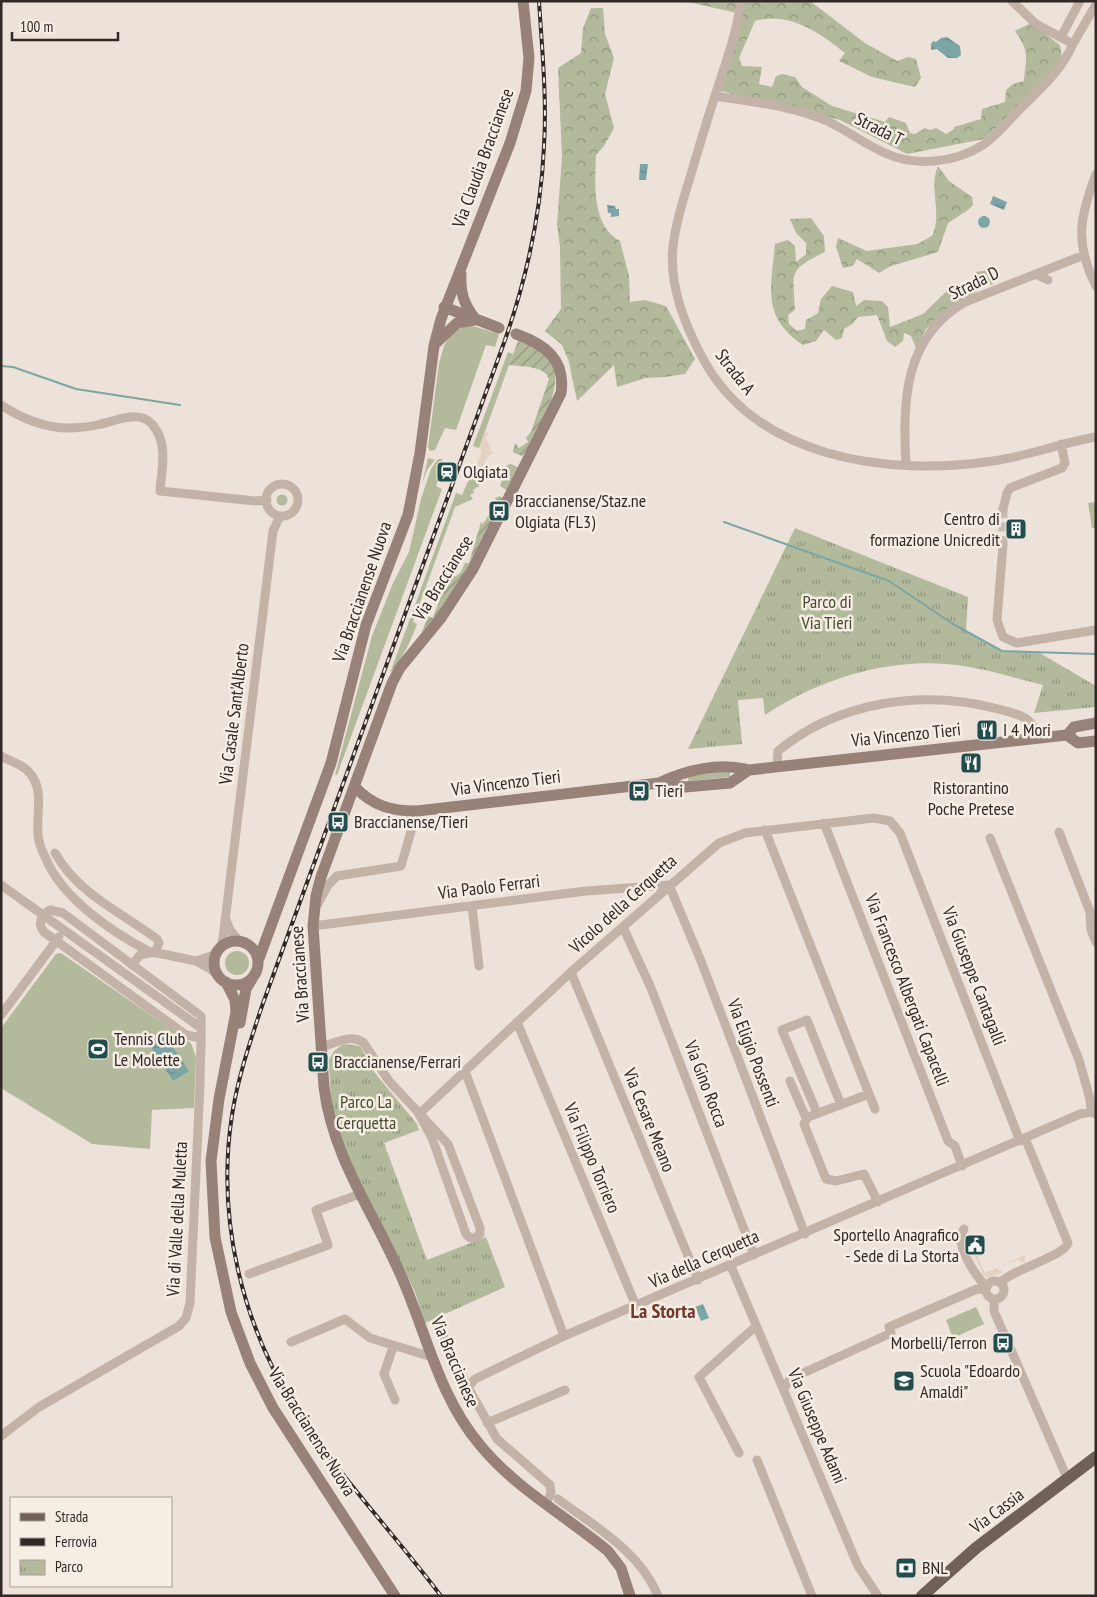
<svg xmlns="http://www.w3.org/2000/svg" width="1097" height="1597" font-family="'PT Sans Narrow',sans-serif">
  <defs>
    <pattern id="forest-crowns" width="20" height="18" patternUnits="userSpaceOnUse" patternTransform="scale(1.25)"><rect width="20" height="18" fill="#b2ba9b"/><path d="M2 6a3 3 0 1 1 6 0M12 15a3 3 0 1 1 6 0" fill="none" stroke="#91977e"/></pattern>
    <pattern id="park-tufts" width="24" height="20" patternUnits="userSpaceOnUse" patternTransform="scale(1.25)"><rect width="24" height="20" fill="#b2ba9b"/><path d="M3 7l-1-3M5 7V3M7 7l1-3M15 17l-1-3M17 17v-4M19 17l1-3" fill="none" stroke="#91977e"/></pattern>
    <pattern id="garden-furrows" width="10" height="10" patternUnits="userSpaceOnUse" patternTransform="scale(1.25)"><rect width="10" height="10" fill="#b2ba9b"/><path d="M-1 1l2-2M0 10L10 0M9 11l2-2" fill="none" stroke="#91977e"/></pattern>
    <pattern id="water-ripples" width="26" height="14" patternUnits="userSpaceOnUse" patternTransform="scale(1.25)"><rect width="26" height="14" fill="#7ca6a5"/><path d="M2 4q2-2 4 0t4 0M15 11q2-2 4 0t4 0" fill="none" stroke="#668786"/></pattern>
  </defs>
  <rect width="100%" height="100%" fill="#ede2d9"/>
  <path fill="#b2ba9b" d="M470,325l29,9 -4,13 -9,-2 -30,85 -11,-2 -10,22 -5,1 -2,-4 11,-84 5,-17 8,-15z
    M508,352l5,2 -34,94 -6,-2z
    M428,458l7,2 -8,10 -5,14z
    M438,459h4l2,7 -8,20 6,3 -105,286h-2l37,-139 21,-53 16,-31 12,-53 10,-30z
    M511,464l8,4 -11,23 -8,-5 7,-21z
    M472,472l8,3 -1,11 -6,4 1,3 -4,2 3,4 -18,8 -42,115 4,2c-7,19 -14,34 -27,49l66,-180 6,2z
    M276.5 500a5.5 5.5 0 1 1 11 0a5.5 5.5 0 1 1-11 0Z
    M1096,502v26h-4l-4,-25z
    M727,771l3,1v5l-42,4 1,-5z
    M225 963a12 12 0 1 1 24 0a12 12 0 1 1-24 0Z
    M61,953l130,90 5,14 -2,51 -42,2 -2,39 -58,-5 -91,-56v-60l55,-74z
    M976,1307l8,17 -31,14 -7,-18z"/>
  <path fill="url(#forest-crowns)" d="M683,1h127l55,42 32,18 11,-4 8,2 5,19 -6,9 -43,-10 -33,-16 6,-8c-25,-20 -56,-42 -90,-32l-16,37 3,8 20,1 -3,17 13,3 4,-11 6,-2 13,3 7,10 30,19 53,16 4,-5 17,6 4,10 5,1 10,-6 5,2 6,-2 10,6 8,-5v-2l27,-8 1,-10 23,-7 1,-12 7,-6 11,-3c2,-25 6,-29 -9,-50l16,-8 29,22 2,13 -12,18 -66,63 -77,15 -67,-34 -120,-29 22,-77z
    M591,8h12l2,26 9,24 -9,36 9,34 -10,18 -8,9c-1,28 -5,70 24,86l9,35 1,26 15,-2 21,6 29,53 -10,15 -20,3 -19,1 -29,9 -3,-22 -37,36 -8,-39 -7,-17 -17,-14 16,-22 -1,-62 -3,-23 5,-67 -4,-89 23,-15 2,-25z
    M938,166l11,15 23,16 1,8 -5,5 -20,13 -10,29 -47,14 -12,7 -22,-14 -4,7 -10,2 -7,-21 2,-9 29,13 50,-7 15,-8c11,-23 -4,-47 6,-70z
    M811,218l13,18 1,16c-37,18 -32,19 -30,58l-7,5 1,9 8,7 8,-2 1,-9 12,-7 3,-14 11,-13 21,6 3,14 8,-6 18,1 6,6 2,20 33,-13 28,-27 17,-3 8,-12 13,-2 8,6 -4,8 -10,3 -57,42 -10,19 -5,-12 -7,-3 -1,8 -8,6 -8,-6 -10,-26 -19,2 -6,7 -8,5 -2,9 -6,2 -12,-10 -8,11 -13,4c-42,-28 -32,-57 -28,-101l13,-4 7,6 1,16 10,-8v-11l-10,-10 -6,-14z"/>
  <path fill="url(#park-tufts)" d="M795,528l173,69 -2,34 36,20 36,1 58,34v21l-62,6 9,-28c-25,-6 -49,-14 -74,-18 -71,-13 -146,10 -204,48l-2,-17 -25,2 4,44 -54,5z
    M343,1044l17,2 15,27 42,51 2,6 -35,13 43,117 59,-23 19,50 -80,36 -10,-31 -78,-157 -6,-29 -2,-46 5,-9z"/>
  <path fill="url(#garden-furrows)" d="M518,341c51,17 41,47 21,85 -4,10 -9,24 -17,30l-9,-4 2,-9 4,5 9,-6 -2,-4 5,-6 18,-53c-4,-14 -28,-12 -40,-14z
    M500,496l3,3 -32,67 -24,39 -26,30 7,-19 5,2 15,-42h8l5,-4 4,-9h4l12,-41 2,2 14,-22 -2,-4z"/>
  <path fill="#e3d2c2" d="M485,431l5,3 -5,3 6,11 -3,2 5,2 -7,7 -6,16 -6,-2 8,-23 -3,-2z
    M969,1236l16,37 40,-18v8l-8,-3 -18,7 -1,3 6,2 -17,6 -4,-4 -17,-37z"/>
  <path fill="url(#water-ripples)" d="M947,37l13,9 1,9 -4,3h-9l-11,-9 -6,1v-6l2,-3 3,1 5,-4z
    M640,164h8l-2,16h-7z
    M993,196l14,6 -3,8 -14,-6z
    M607,205l8,1 1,3h3v7l-8,1v-4h-3z
    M978 222a6 6 0 1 1 12 0a6 6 0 1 1-12 0Z
    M164,1034l25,37 -16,10 -24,-37z
    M703,1304l6,14 -8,3 -6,-14z"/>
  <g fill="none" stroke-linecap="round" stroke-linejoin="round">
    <path stroke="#7ca6a5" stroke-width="2" d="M1,366l12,1 63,22 104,16
      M724,522l165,59 64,43 49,27 94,3"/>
    <path stroke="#c7bdb5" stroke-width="9" stroke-dasharray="9 4.5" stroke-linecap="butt" d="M1003,545v-36"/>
    <path stroke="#c3b2a7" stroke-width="9" d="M741,1c-4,30 -14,58 -23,86 -11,32 -20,64 -30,97 -6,20 -13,41 -15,63 -4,37 11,76 28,108 53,104 188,122 292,106 35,-5 68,-18 103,-24
      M1061,37l19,-36
      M1073,44l22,-38
      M715,96c38,6 79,10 114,26 19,9 37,23 56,31 30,14 70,10 98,-8 13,-9 24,-22 35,-34 22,-22 42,-38 55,-67l-37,-20 -24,-23
      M1096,174c-16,42 -22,69 0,112
      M1035,274l13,6
      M1,405c20,13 41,22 65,23 11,0 24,-1 35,-4 22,-5 47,-19 59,14 6,15 1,37 0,53l95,10 12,-1
      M906,465c-4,-63 -2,-128 59,-163l119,-47
      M266 500a16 16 0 1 1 32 0a16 16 0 1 1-32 0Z
      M1003,509l4,-16 3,-5 52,-20 3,-5 -4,-19
      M1003,545l-6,75 6,17 14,6 79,-13
      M1,756c8,5 21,8 27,15 17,17 8,42 10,63 0,8 4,17 8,25 17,40 66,73 104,93
      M777,766l1,-15c61,-50 145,-62 220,-42 19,5 36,7 39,29
      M824,823l124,318 7,5 7,20
      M765,830l110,279
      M1059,832l31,80 1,18 5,12
      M990,838l89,222 11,39 1,13
      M55,853c23,41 66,59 102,86l2,4 -4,10
      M1,885l200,143
      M669,885l32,76 104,273
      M472,906l7,60
      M316,907l12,-22 9,-9 64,-10 16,-55
      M226,920l4,10 10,12
      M313,926l273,-35 83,-6
      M623,927l28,61 103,267
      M222,946l51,-415 7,-15
      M196,961l21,-7
      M132,965l8,-10 13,-3 43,9 13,7 10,8
      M571,972l127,308
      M1,1015l58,-78
      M517,1022l119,284
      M322,1047c13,-4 28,-13 41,-5l26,39 59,63 32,84v6l-5,4h-5l-4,-4 -34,-96 -13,-24
      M465,1071l99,265
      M790,1081l16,37
      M869,1094l-61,23 -4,7 22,55 10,2 28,-7 14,28
      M817,1113l-35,-83 25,-10 34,85
      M419,1114l152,-142 148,-129 26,-10 129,-15 16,3 10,12 120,308
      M964,1229c-11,14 12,48 23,58
      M731,1266l127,300 20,30
      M249,1274l79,-29 -12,-35 44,-16
      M986 1290a9 9 0 1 1 18 0a9 9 0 1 1-18 0Z
      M1000,1283c13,-14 65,-27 68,-40l-43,-105
      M994,1300v11l74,169
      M439,1323l9,27 20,37
      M291,1342l54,-23 25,19 62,19
      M393,1347l-9,27 11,26
      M784,1389l6,-10 101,-46 -2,-6 88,-38 9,1
      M487,1423l78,-33
      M1,1436l38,-29 140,-81 7,-8 4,-15 10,-219c0,-23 2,-45 1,-68l-138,-103 -13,-3c-9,5 -13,14 -6,22l142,103 15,3
      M739,1453l-40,-76 57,-51
      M757,1460l55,136
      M558,1499c37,28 82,52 100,97
      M546,1504l5,-11 -1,-8 -53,-46 -29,-52 7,-8 89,-43 516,-222 11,-2 5,2"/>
    <path stroke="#978179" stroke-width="11" d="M461,274c-1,19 3,31 15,46
      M444,307l55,21
      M516,334c28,10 50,25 45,59l-88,176 -32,49 -41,50 -8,15 -71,194 -5,19 -3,30 11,161c9,74 54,131 81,198 23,55 36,114 75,160 35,43 86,71 128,106l13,17 9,28
      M436,343l21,-20 17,-3
      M1067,735l7,-8 22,-4
      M659,783l26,4 45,-4 19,-13
      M355,787c18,19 36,24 62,24l242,-28c27,-13 61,-21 90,-13l318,-35 11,8 18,-2
      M214 963a22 22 0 1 1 44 0a22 22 0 1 1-44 0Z
      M258,961l73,-198 35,-138 42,-110 12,-62 14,-107 7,-27 69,-176 16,-52 3,-33 -6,-57
      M226,982l9,18 1,12 -17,87 -8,62 4,76 16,75 19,51 23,45 122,188
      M240,1023l6,-34 6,-10"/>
    <path stroke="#715f59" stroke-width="12" d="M922,1596l54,-48 120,-91"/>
    <g stroke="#312926" stroke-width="4">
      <path id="rail" d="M441,1596c-46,-61 -100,-118 -142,-182 -57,-88 -83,-195 -67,-299 6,-38 18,-73 30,-109l243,-666c22,-63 36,-127 39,-194 3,-48 -2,-97 -5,-145"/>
    </g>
    <use href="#rail" stroke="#f6ede5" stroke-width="2" stroke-dasharray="5.5" stroke-linecap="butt"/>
  </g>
  <defs>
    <g id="station-square" transform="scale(1.125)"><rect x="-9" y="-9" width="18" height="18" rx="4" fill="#224d4c" stroke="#f6ede5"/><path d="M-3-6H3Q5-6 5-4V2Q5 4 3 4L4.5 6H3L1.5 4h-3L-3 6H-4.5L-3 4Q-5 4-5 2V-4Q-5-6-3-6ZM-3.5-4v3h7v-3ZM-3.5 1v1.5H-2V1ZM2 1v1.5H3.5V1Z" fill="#fff"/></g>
    <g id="bus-square" transform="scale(1.125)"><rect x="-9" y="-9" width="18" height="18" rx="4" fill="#224d4c" stroke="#f6ede5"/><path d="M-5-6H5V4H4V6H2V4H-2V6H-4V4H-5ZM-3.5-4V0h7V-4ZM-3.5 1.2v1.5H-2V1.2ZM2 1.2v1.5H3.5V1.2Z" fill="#fff"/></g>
    <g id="building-square" transform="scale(1.125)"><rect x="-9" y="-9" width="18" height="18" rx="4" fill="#224d4c" stroke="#f6ede5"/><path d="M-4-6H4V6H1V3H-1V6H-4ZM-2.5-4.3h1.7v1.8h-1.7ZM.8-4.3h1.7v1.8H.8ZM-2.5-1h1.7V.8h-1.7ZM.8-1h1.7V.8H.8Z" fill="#fff"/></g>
    <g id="restaurant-square" transform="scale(1.125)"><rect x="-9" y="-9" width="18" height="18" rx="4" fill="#224d4c" stroke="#f6ede5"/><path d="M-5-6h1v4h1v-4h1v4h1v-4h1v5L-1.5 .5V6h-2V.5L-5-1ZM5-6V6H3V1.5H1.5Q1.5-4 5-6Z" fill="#fff"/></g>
    <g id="stadium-square" transform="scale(1.125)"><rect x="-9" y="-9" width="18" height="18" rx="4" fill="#224d4c" stroke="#f6ede5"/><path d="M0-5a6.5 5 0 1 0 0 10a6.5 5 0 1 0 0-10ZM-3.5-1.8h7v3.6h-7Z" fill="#fff"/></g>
    <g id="civic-square" transform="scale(1.125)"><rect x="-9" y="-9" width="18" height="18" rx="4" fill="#224d4c" stroke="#f6ede5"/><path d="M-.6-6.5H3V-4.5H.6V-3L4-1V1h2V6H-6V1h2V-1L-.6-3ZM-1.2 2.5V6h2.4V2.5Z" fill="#fff"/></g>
    <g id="school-square" transform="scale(1.125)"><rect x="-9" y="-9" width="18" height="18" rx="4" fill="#224d4c" stroke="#f6ede5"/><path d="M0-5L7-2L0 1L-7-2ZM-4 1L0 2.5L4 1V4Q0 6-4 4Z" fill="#fff"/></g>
    <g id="bank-square" transform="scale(1.125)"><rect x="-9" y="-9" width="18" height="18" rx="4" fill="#224d4c" stroke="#f6ede5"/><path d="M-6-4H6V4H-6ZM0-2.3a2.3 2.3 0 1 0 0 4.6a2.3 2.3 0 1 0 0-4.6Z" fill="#fff"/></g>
  </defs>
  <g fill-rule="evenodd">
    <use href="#station-square" x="447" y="472"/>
    <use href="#bus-square" x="499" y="511"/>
    <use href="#building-square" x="1016" y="529"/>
    <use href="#restaurant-square" x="987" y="730"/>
    <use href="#restaurant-square" x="971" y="763"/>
    <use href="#bus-square" x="639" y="791"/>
    <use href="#bus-square" x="338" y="822"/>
    <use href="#stadium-square" x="98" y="1049"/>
    <use href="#bus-square" x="318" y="1062"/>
    <use href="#civic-square" x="975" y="1245"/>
    <use href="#bus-square" x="1003" y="1343"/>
    <use href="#school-square" x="904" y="1381"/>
    <use href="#bank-square" x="906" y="1568"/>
  </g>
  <g text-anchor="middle" stroke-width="5" stroke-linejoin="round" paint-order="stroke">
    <g font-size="18" fill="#312926" stroke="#f6ede5">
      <text transform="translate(879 129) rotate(27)" y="6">Strada T</text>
      <text transform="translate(483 158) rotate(-70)" y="6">Via Claudia Braccianese</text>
      <text transform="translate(974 283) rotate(-26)" y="6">Strada D</text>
      <text transform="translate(735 372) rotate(52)" y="6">Strada A</text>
      <text transform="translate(443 578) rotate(-58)" y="6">Via Braccianese</text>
      <text transform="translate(362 592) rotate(-71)" y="6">Via Braccianense Nuova</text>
      <text transform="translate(234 714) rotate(-83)" y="6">Via Casale Sant'Alberto</text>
      <text transform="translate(906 735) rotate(-6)" y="6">Via Vincenzo Tieri</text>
      <text transform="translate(506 783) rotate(-7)" y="6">Via Vincenzo Tieri</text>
      <text transform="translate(489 887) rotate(-7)" y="6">Via Paolo Ferrari</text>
      <text transform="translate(623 904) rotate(-42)" y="6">Vicolo della Cerquetta</text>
      <text transform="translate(300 974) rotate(-94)" y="6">Via Braccianese</text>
      <text transform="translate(974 976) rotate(69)" y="6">Via Giuseppe Cantagalli</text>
      <text transform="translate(907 990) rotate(69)" y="6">Via Francesco Albergati Capacelli</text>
      <text transform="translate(753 1053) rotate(69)" y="6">Via Eligio Possenti</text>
      <text transform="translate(706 1084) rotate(69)" y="6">Via Gino Rocca</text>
      <text transform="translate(649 1120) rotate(68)" y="6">Via Cesare Meano</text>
      <text transform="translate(592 1158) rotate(67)" y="6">Via Filippo Torriero</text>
      <text transform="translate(177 1219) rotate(-87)" y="6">Via di Valle della Muletta</text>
      <text transform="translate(704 1259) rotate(-24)" y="6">Via della Cerquetta</text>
      <text transform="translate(455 1362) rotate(67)" y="6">Via Braccianese</text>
      <text transform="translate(817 1426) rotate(67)" y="6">Via Giuseppe Adami</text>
      <text transform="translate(312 1432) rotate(58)" y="6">Via Braccianense Nuova</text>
      <text transform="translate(997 1511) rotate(-37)" y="6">Via Cassia</text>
    </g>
    <g font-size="18" fill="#312926" stroke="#f6ede5" text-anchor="start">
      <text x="463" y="478">Olgiata</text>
      <text x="515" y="507">Braccianense/Staz.ne<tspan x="515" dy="21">Olgiata (FL3)</tspan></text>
      <text x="1000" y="525" text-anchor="end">Centro di<tspan x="1000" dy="21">formazione Unicredit</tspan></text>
      <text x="1003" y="736">I 4 Mori</text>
      <text x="971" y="794" text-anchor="middle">Ristorantino<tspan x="971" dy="21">Poche Pretese</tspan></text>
      <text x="655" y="797">Tieri</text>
      <text x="354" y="828">Braccianense/Tieri</text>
      <text x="114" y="1045">Tennis Club<tspan x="114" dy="21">Le Molette</tspan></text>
      <text x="334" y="1068">Braccianense/Ferrari</text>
      <text x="959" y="1241" text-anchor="end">Sportello Anagrafico<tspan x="959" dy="21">- Sede di La Storta</tspan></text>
      <text x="987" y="1349" text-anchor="end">Morbelli/Terron</text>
      <text x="920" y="1377">Scuola "Edoardo<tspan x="920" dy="21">Amaldi"</tspan></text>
      <text x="922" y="1574">BNL</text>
    </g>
    <g font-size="18" fill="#434c2d" stroke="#f6ede5">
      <text x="827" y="608">Parco di<tspan x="827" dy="21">Via Tieri</tspan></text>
      <text x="366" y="1108">Parco La<tspan x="366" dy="21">Cerquetta</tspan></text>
    </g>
    <g font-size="20" font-weight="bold" fill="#75362a" stroke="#f6ede5">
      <text x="663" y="1318">La Storta</text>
    </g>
  </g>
  <rect width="1097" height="1597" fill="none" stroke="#312926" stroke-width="5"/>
  <rect x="10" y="1497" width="162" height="90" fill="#f6ede5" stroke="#a79f99"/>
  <rect x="20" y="1513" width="25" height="8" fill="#715f59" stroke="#a79f99"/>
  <text x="55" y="1522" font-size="15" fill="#312926">Strada</text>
  <rect x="20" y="1538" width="25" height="8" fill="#312926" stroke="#a79f99"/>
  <text x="55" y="1547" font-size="15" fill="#312926">Ferrovia</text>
  <rect x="20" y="1560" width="25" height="15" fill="url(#park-tufts)" stroke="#a79f99"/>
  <text x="55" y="1572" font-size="15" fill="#312926">Parco</text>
  <path d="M12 32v8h106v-8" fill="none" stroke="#312926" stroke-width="2.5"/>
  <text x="20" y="32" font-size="15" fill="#312926" stroke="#f6ede5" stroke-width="4" paint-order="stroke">100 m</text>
</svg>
